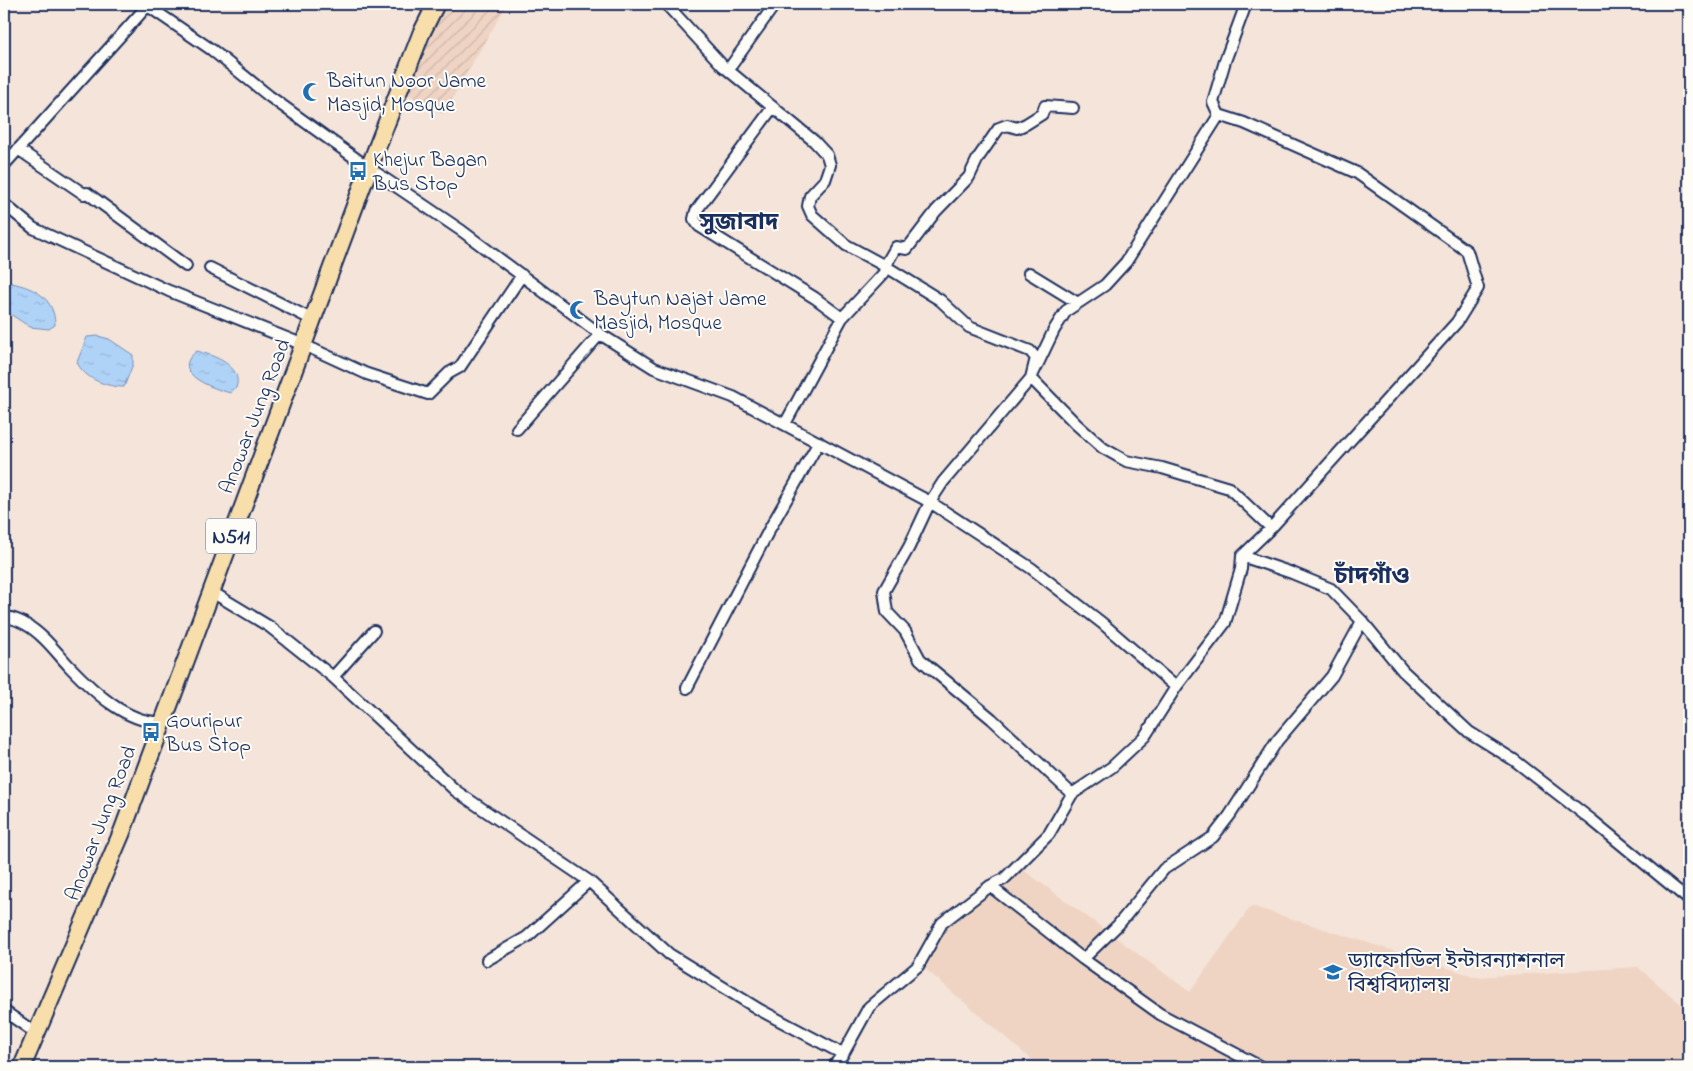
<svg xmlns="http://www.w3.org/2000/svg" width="1693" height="1071" font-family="'Indie Flower','Noto Sans Bengali',sans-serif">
  <defs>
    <pattern id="industrial-furrows" width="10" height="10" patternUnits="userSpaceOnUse" patternTransform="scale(1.25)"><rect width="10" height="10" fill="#efd4c4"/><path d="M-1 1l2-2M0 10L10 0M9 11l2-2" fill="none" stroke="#ccb6ab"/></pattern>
    <pattern id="water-ripples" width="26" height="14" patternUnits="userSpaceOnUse" patternTransform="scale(1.25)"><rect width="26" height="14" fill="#afd2f7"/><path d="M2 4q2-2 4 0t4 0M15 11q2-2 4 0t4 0" fill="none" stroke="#96b5d6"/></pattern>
  </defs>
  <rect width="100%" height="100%" fill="#f5e4d9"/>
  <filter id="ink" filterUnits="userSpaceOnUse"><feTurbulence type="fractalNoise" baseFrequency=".02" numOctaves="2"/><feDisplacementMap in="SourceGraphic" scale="10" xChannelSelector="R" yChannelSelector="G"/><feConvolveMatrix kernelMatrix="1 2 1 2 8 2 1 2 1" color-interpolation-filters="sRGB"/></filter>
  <g filter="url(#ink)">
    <path fill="#efd4c4" d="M1022,869l168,123 61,-86 225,71 162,-10 51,44v56h-649l-118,-101 23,-39z"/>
    <path fill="url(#industrial-furrows)" d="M443,4h64l-64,110 -41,-23z"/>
    <path fill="url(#water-ripples)" stroke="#7491ba" d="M6,282c25,4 49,14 49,43l-6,4 -19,-2 -26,-17v-26z
      M98,336l11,3 24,16v9l-9,23c-17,0 -40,-8 -47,-25l10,-25z
      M197,351c16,4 47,15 39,37l-5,5c-19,-4 -63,-21 -34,-42z"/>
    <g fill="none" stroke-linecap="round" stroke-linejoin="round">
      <g stroke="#1b2f5e" stroke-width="14">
        <path id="minor" d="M145,4l67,46 57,46 100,72 93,63 138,103 54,34 79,29 197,105 13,-20 88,-104 23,-48 12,-19 39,-26 21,-23 93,-147
          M421,4l13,5
          M666,4l57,62 91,75 13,14 3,10 -5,15 -15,16 -2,10 4,9 34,30 39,21 55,34 29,27 61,24 6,7 -5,20 45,46 27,24 23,13 36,7 67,20 42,40
          M1685,4l4,3
          M728,70l47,-66
          M773,107l-77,104 -2,8 5,7 116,72 27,20 -57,106
          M18,149l66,45 3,-1 99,73
          M4,165l145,-161
          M4,204l29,24 136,63 135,54 63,29 61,20 21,-21 11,-6 62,-92
          M210,268l103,52
          M1029,273l49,30
          M842,318l42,-45 1,-7 11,-19 11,2 29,-38 33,-34 9,-19 21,-30 8,-3 10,3 9,-4 16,-10 3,-8 28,2
          M517,429l83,-95
          M1242,556l50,17 39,16 31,32 41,50 66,61 45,28 79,61 96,79
          M212,592l58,35 63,50 123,114 133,90 80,73 91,56 83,44
          M4,616c7,2 15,4 21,8 18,10 31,28 44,42 23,24 58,58 93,56
          M333,677l41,-46
          M687,688l82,-158 50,-88
          M1072,794l-80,-75 -64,-53 -8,-7 -15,-28 -18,-19 -3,-21 25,-44 21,-45 101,66 71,55 74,64
          M990,886l93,73
          M487,960l40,-23 62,-56
          M4,1011l33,23
          M833,1067l10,-13 26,-47 49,-41 24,-43 48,-37 14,-7 45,-45 23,-40 40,-27 33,-31 31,-49 49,-64 16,-54 1,-13 29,-28 186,-206 21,-34 -11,-37 -110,-78 -113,-50 -25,-8 -6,-13 12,-41 21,-57
          M1261,1067l-101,-53 -77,-55 35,-34 46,-56 49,-32 17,-22 47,-74 55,-65 30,-55"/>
      </g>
      <g stroke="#1b2f5e" stroke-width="20">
        <path id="trunk" d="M22,1067l100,-235 247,-664 52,-134 15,-30"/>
      </g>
      <use href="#minor" stroke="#fdfcf7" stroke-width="10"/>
      <use href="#trunk" stroke="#f8deab" stroke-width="16"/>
    </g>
  </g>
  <defs>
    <g id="mosque-bare" transform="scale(1.5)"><path d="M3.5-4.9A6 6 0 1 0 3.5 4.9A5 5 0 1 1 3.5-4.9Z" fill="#1f6fb2" stroke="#fdfcf7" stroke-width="2.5" paint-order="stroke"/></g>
    <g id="bus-bare" transform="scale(1.5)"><path d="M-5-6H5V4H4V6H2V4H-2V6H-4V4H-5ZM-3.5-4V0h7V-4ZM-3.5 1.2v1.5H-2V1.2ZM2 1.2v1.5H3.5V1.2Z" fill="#1f6fb2" stroke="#fdfcf7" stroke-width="2.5" paint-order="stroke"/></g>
    <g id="university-bare" transform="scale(1.5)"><path d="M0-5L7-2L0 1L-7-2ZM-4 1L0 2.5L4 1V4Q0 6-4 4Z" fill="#1f6fb2" stroke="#fdfcf7" stroke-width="2.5" paint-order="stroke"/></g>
  </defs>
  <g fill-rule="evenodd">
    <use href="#mosque-bare" x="312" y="92"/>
    <use href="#bus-bare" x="358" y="171"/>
    <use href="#mosque-bare" x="579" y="310"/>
    <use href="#bus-bare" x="151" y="732"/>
    <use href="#university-bare" x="1333" y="972"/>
  </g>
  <g text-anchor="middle" stroke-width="4" stroke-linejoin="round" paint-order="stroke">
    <rect fill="#fdfcf7" stroke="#5f6c8c" stroke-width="1" x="206" y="518.5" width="50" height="35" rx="4"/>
    <g font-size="20" font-weight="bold" fill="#1b2f5e">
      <text x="231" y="543">N511</text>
    </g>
    <g font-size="21" fill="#1b2f5e" stroke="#fdfcf7" text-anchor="start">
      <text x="327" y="87">Baitun Noor Jame<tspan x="327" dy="24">Masjid, Mosque</tspan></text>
      <text x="373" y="166">Khejur Bagan<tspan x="373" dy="24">Bus Stop</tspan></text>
      <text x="594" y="305">Baytun Najat Jame<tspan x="594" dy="24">Masjid, Mosque</tspan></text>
      <text x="166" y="727">Gouripur<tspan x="166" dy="24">Bus Stop</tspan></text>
      <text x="1348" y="967">ড্যাফোডিল ইন্টারন্যাশনাল<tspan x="1348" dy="24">বিশ্ববিদ্যালয়</tspan></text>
    </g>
    <g font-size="21" fill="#1b2f5e" stroke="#fdfcf7">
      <text transform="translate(254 416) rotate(-69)" y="7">Anowar Jung Road</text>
      <text transform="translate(100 823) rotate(-69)" y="7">Anowar Jung Road</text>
    </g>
    <g font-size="24" font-weight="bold" fill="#1b2f5e" stroke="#fdfcf7">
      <text x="739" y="229">সুজাবাদ</text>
      <text x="1372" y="583">চাঁদগাঁও</text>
    </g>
  </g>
  <rect width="1693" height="1071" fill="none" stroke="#fdfcf7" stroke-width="20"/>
  <rect x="10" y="10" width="1673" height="1051" fill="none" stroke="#1b2f5e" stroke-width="2" filter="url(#ink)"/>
</svg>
